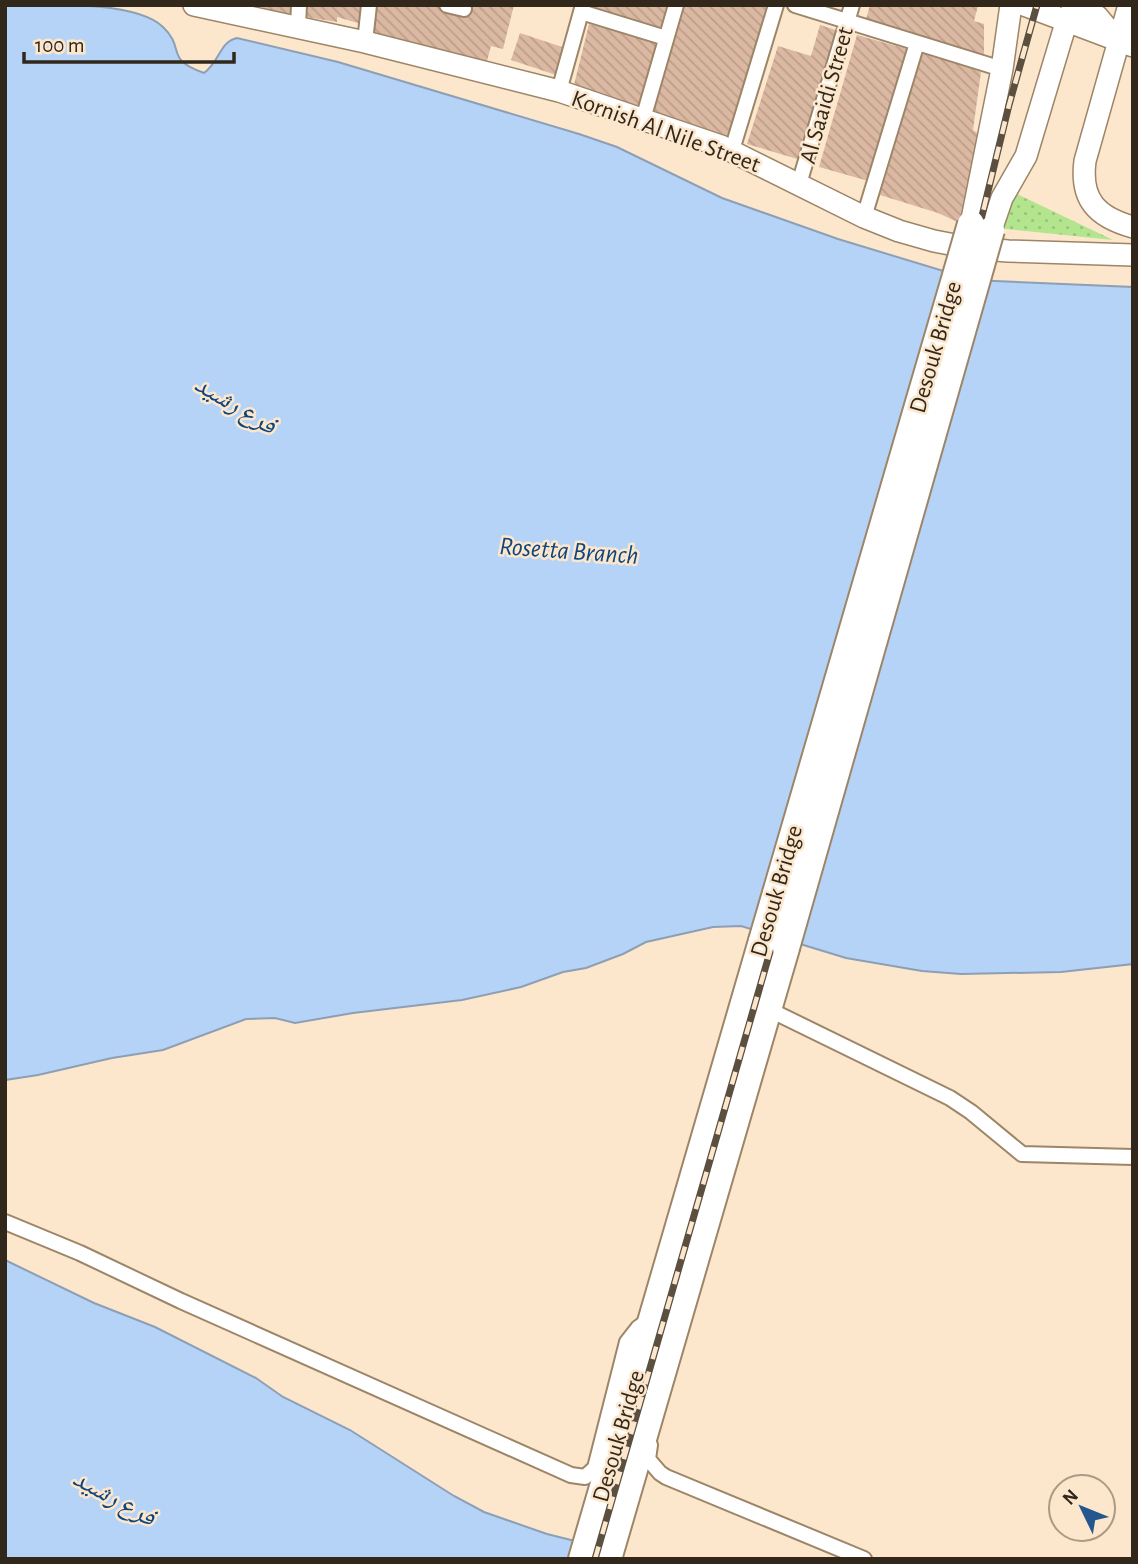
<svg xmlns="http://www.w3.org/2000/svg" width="1138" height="1564" font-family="'Alegreya Sans','Noto Naskh Arabic',sans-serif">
  <defs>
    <pattern id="grass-dots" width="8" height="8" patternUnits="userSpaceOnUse" patternTransform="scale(1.75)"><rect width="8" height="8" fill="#b2e58e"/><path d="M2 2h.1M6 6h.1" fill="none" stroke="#9ac47a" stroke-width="1.8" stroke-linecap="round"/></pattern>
    <pattern id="building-back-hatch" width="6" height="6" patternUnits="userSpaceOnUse" patternTransform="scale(1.75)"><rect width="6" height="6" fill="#dbb8a2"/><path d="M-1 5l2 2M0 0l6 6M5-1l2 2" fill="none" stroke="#bc9e8b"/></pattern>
  </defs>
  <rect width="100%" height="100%" fill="#fce7cd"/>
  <path fill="url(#grass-dots)" d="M1015,193l98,47 -116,-12z"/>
  <path fill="#b5d3f7" stroke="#8d9fb5" stroke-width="2" d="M5,5c39,0 130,-5 158,22 23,22 1,32 41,46 16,-11 15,-31 33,-35l101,24 241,72 38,13 105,51 116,41 135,41 160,7v677l-72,8 -100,2 -39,-3 -76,-13 -105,-32 -28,1 -67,15 -23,12 -37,14 -23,4 -42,15 -59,13 -109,13 -58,10 -20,-5 -29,1 -83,31 -51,8 -74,17 -33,5z
    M5,1260l89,43 61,24 101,51 27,19 67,33 104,66 30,16 63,22 28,7 43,18h-613z"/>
  <path fill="url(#building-back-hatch)" d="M263,5h30l-1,9 -30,-5z
    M307,5h57l-3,19 -24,-7v5l-31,-5z
    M377,5h54l37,8 2,-8h44l-11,44 -12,-3 -4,15 -114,-26z
    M595,5h79l-9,28 -71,-22z
    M685,5h75l10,3 -39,129 -78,-23z
    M870,5l108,1 -4,15 10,3v32l-119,-33z
    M589,24l74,20 -20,67 -70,-22z
    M820,25l22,7 -38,129 -57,-17 31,-98 33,10z
    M520,33l48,16 -9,27 -48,-16z
    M857,35l54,15 -39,132 -53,-15z
    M923,51l58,21 -8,58 7,5 -18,89 -24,-11 -58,-18z"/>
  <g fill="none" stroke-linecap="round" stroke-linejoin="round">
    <g stroke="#9d8568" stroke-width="18">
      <path id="street" d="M447,5l17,4
        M795,5l207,64
        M581,12l85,26
        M298,26l1,-21
        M365,42l4,-37
        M559,91l24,-86
        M643,119l33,-114
        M732,150l44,-145
        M799,184l53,-179
        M864,217l53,-174
        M768,1009l182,89 21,14 51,42 111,3
        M5,1222l75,31 101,48 390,174 14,2 10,-9 32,-126 11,-14 11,-8
        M650,1445l-2,14 12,14 6,4 198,82"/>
    </g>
    <g stroke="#9d8568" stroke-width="24">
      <path id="secondary" d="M194,5l171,37 194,49 162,55 143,71 35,14 35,10 37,7 37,3 125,4
        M1024,5l109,41
        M1072,5l25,11 20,24
        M1129,5l-44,156c-5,39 12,56 48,66
        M971,224l31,-155 9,-64
        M991,230l11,-32 24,-42 40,-133"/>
    </g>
    <g stroke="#9d8568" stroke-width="30">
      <path id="highway" d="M582,1559l180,-618
        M608,1559l178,-611"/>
    </g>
    <use href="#street" stroke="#fff" stroke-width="14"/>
    <use href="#secondary" stroke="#fff" stroke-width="21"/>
    <use href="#highway" stroke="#fff" stroke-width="26"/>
    <g stroke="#5b4f40" stroke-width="7">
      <path id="rail" d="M595,1559l386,-1339 28,-115 28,-100"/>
    </g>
    <use href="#rail" stroke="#fce7cd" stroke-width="4.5" stroke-dasharray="13" stroke-linecap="butt"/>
    <g stroke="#9d8568" stroke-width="30" stroke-linecap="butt">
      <path id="highway-bridge" d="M762,941l209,-717
        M786,948l205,-718"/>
    </g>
    <use href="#highway-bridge" stroke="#fff" stroke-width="26"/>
  </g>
  <g text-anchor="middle" stroke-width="5" stroke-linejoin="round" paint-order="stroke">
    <g font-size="24" fill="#31271b" stroke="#fce7cd">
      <text transform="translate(826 95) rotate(-74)" y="8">Al Saaidi Street</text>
      <text transform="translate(666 131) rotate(20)" y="8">Kornish Al Nile Street</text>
      <text transform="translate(935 347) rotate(-74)" y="8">Desouk Bridge</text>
      <text transform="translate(776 891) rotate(-74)" y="8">Desouk Bridge</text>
      <text transform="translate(618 1436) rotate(-74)" y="8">Desouk Bridge</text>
    </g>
    <g font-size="26" font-style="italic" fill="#0f457d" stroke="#fce7cd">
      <text transform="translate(236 404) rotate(31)" y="9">فرع رشيد</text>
      <text transform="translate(569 550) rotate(4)" y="9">Rosetta Branch</text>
      <text transform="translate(115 1497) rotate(29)" y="9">فرع رشيد</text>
    </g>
  </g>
  <rect width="1138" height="1564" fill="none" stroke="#31271b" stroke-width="14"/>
  <g transform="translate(1082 1508) rotate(313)"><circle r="33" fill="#fce7cd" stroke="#ab9a86" stroke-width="2"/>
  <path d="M0-5L12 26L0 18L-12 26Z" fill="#245790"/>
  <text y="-10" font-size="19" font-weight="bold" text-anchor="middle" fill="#31271b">N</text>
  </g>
  <path d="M24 52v10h210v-10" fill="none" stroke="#31271b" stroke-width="3.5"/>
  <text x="35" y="52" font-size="21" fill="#31271b" stroke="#fce7cd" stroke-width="5" paint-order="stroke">100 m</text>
</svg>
